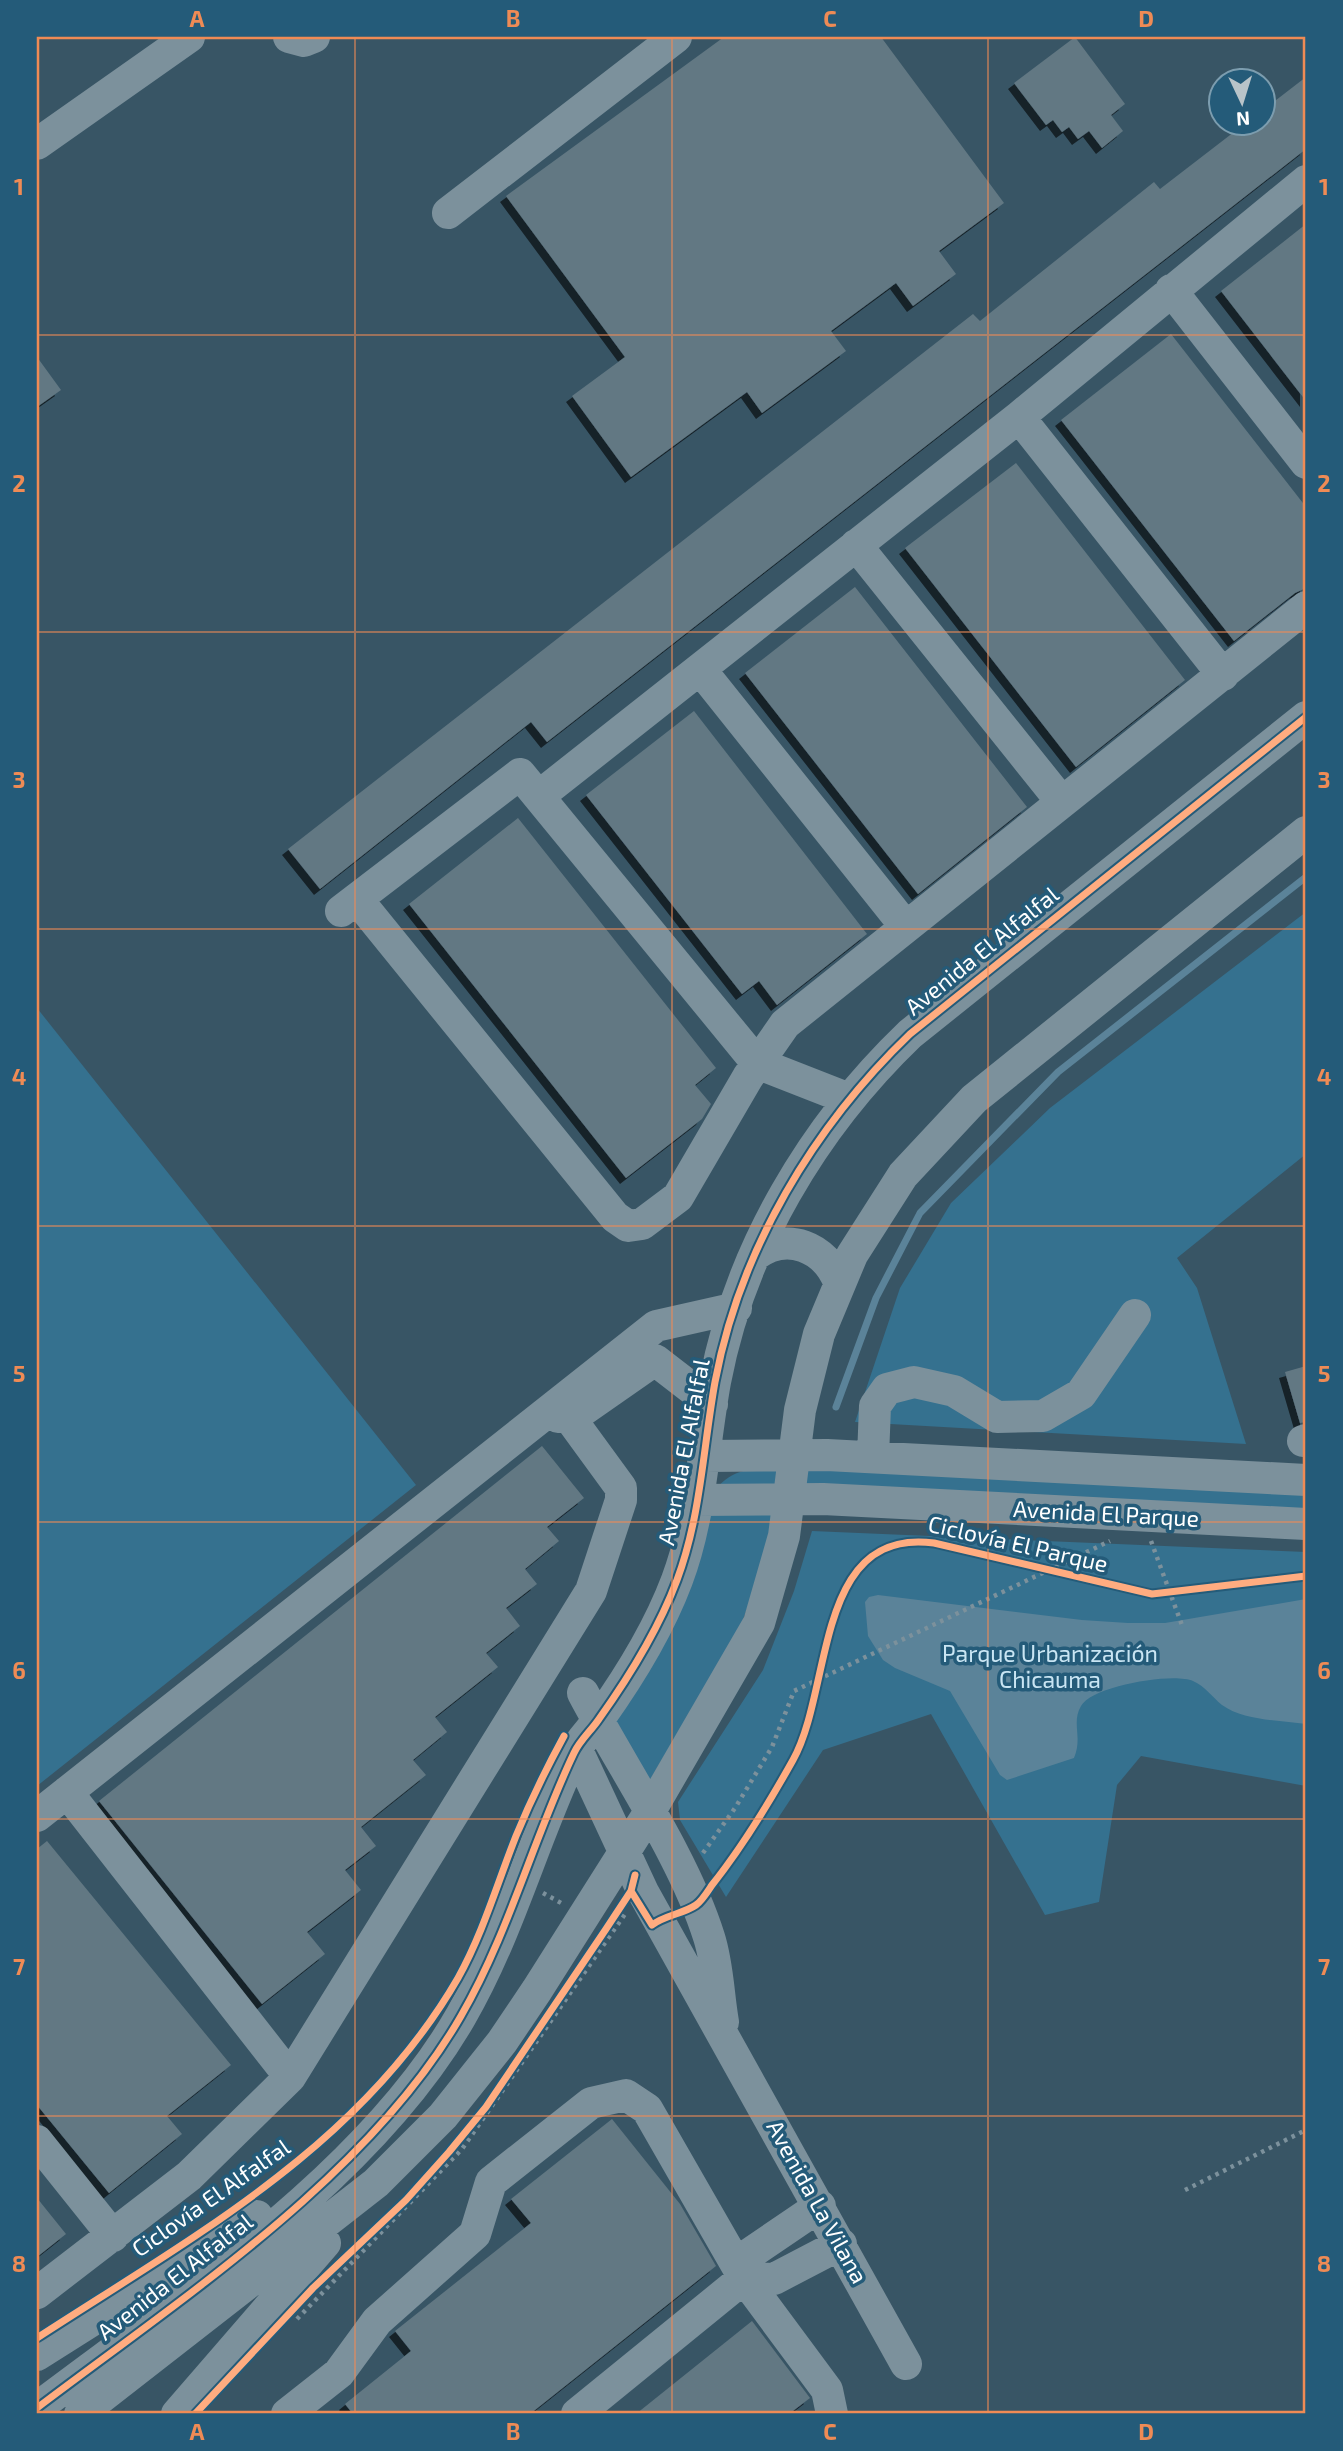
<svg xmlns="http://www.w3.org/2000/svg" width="1343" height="2451" font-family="'Exo 2',sans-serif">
  <defs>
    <filter id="shadow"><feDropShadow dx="-6" dy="6" stdDeviation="0" flood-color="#0009"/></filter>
  </defs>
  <rect width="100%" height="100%" fill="#385565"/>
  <path fill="#35718f" d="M1306,912v242l-129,104 20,30 49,156 -391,-22 45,-134 51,-85 99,-95z
    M37,1008l379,477 -379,301z
    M782,1467l524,24v26l-505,-20 -31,48 -29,80 -94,160 -35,-65 103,-230c19,-23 39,-21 67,-23z
    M812,1531l494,21v234l-165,-30 -24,29 -18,117 -54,13 -114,-201 -108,36 -97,147 -46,-77 -2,-18 85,-132 31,-79z"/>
  <path fill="#5b8399" d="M878,1595l204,25 46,3h37l141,-24v125c-26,-4 -62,-3 -84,-19 -10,-8 -17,-19 -29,-24 -20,-9 -101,5 -112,25 -10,17 2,31 -7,52l-67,22 -7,-5 -50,-84 -55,-23 -12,-8 -15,-24 -3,-34 4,-5z"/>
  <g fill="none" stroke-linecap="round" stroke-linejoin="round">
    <path stroke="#5b8399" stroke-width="7" d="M836,1407l40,-109 44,-85 138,-141 248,-195"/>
  </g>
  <path fill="#627883" filter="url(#shadow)" d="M724,37h157l123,166 -65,48 17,23 -43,32 -17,-23 -65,48 15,20 -84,62 -15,-21 -116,85 -59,-81 53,-39 -119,-161z
    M1075,37l50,67 -14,11 12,16 -21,17 -13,-17 -11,8 -9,-12 -7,5 -9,-12 -7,5 -32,-42z
    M1306,77v72l-759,593 -16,-20 -211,167 -32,-40 685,-535 7,7 174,-139 6,7 87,-67h16v-12z
    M1306,224v177l-85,-110z
    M1171,334l135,173v81l-11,5 -61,48 -173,-221z
    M37,357l24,33 -24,17z
    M1016,463l169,217 -109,87 -171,-219z
    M855,587l172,220 -109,87 -173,-221z
    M694,711l173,223 -90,71 -18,-24 -17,13 -156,-199z
    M518,818l198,250 -21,17 16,19 -9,15 -76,59 -217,-274z
    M1306,1366v56l-6,1 -15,-51z
    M542,1446l42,52 -37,29 12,14 -34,28 12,15 -31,24 14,18 -34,27 12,14 -63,50 12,15 -34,28 13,15 -65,52 15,19 -31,24 16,20 -54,42 18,22 -63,50 -163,-203z
    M47,1841l184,224 -64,51 15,18 -73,59 -72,-88v-256z
    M612,2119l68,85 36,62 -186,148h-177l-8,-10 66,-53 -16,-20 136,-108 -20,-24z
    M37,2198l29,36 -29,23z
    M752,2321l58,77 -21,16h-153z"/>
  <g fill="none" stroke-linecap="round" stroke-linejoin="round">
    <path stroke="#7c919c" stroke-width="4.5" stroke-dasharray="3.5 5" stroke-linecap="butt" d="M1151,1541l32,87
      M703,1853l32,-45 37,-61 22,-56 316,-150
      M543,1893l20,11
      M1185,2190l121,-60
      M297,2319l165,-170 163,-235"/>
    <path stroke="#7c919c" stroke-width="32" d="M289,37l15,4 10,-4
      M37,144l152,-107
      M448,213l228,-176
      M1171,290l135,173
      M1019,417l204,258
      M856,545l205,256
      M700,669l206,258
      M539,796l480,-379 287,-236
      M357,899l258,318 13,9 14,-2 36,-27 70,-120 37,-53 521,-417
      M341,911l179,-137 237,289 92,36
      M755,1255c32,-24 70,-8 84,27
      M558,1417l21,-4 76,-53 57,44
      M1303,1441l3,-1
      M705,1456l122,-1 479,25
      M873,1457l2,-51 12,-17 27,-7 40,9 43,26 46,-1 38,-22 54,-79
      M697,1500l126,-1 483,25
      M583,1693c40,76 101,164 126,244 9,28 9,56 14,85
      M576,1748l67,144 263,472
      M67,1792l223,285
      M37,1816l619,-490 80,-18
      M37,2141l76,95
      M744,2278l30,1 67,-35
      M37,2293l152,-117 101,-99 301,-486 30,-91v-12l-62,-85
      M37,2355l220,-139
      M37,2408c145,-110 333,-233 424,-392 48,-83 72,-177 113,-263 6,-13 17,-22 25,-34 30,-42 60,-91 78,-139 24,-64 26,-132 38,-198 25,-133 99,-256 195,-348l396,-317
      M80,2414l296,-231 67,-67 59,-74 35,-52 112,-177 110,-190 25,-87 16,-126 19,-76 33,-79 51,-80 71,-76 332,-267
      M177,2414l148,-171
      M287,2414l52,-41 38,-52 98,-87 16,-52 100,-79 35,-8 21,14 97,169 83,112 5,24
      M577,2414l167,-136 4,-23 72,-49"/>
    <g stroke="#245b79" stroke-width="11">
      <path id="cycleway" d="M631,1891l21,34c13,-10 31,-11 44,-20 6,-4 12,-14 16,-20 31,-39 57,-82 81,-125 40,-71 21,-233 141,-217l218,51 154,-18
        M37,2338c157,-102 324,-192 421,-360 25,-45 39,-94 58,-142 14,-34 30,-67 48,-100
        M37,2408c145,-110 333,-233 424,-392 48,-83 72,-177 113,-263 6,-13 17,-22 25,-34 30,-42 60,-91 78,-139 24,-64 26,-132 38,-198 25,-133 99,-256 195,-348l396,-317
        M195,2414l118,-126 93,-88 43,-48 37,-45 120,-178 25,-38 4,-16"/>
    </g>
    <use href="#cycleway" stroke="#ffac80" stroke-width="7"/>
  </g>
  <path fill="none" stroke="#ef8b55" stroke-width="2" stroke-opacity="0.55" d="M355,37v2377M672,37v2377M988,37v2377M37,335h1269M37,632h1269M37,929h1269M37,1226h1269M37,1522h1269M37,1819h1269M37,2116h1269"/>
  <g text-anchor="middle" stroke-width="7" stroke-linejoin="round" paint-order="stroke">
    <g font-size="23" fill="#fff" stroke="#245b79">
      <text transform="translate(982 951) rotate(-39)" y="8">Avenida El Alfalfal</text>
      <text transform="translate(684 1452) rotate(-79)" y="8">Avenida El Alfalfal</text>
      <text transform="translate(1106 1514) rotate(3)" y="8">Avenida El Parque</text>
      <text transform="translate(1018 1544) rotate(13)" y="8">Ciclovía El Parque</text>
      <text transform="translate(211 2198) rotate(-35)" y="8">Ciclovía El Alfalfal</text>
      <text transform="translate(817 2202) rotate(61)" y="8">Avenida La Vilana</text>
      <text transform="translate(175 2277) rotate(-38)" y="8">Avenida El Alfalfal</text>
    </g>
    <g font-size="23" fill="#c9e5f3" stroke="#245b79">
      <text x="1050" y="1662">Parque Urbanización<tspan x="1050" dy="26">Chicauma</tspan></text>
    </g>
  </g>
  <rect width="1343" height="2451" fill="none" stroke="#245b79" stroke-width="77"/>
  <g transform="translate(1242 102) rotate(176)"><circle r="33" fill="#245b79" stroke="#7c9daf" stroke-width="2"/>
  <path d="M0-5L12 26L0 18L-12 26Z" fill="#b9c4c9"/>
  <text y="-10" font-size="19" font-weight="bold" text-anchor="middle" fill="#ffffff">N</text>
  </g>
  <rect x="38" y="38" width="1266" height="2374" fill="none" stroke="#ef8b55" stroke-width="2.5"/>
  <g font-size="23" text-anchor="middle" font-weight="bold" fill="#ef8b55">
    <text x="197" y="27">A</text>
    <text x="513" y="27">B</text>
    <text x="830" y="27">C</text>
    <text x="1146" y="27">D</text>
    <text x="19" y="195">1</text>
    <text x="1324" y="195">1</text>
    <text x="19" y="492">2</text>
    <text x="1324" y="492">2</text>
    <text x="19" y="788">3</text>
    <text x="1324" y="788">3</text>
    <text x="19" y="1085">4</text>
    <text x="1324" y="1085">4</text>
    <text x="19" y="1382">5</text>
    <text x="1324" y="1382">5</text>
    <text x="19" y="1679">6</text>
    <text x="1324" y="1679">6</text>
    <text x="19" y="1975">7</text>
    <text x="1324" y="1975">7</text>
    <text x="19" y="2272">8</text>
    <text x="1324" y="2272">8</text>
    <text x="197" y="2440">A</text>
    <text x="513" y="2440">B</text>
    <text x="830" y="2440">C</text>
    <text x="1146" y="2440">D</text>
  </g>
</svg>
